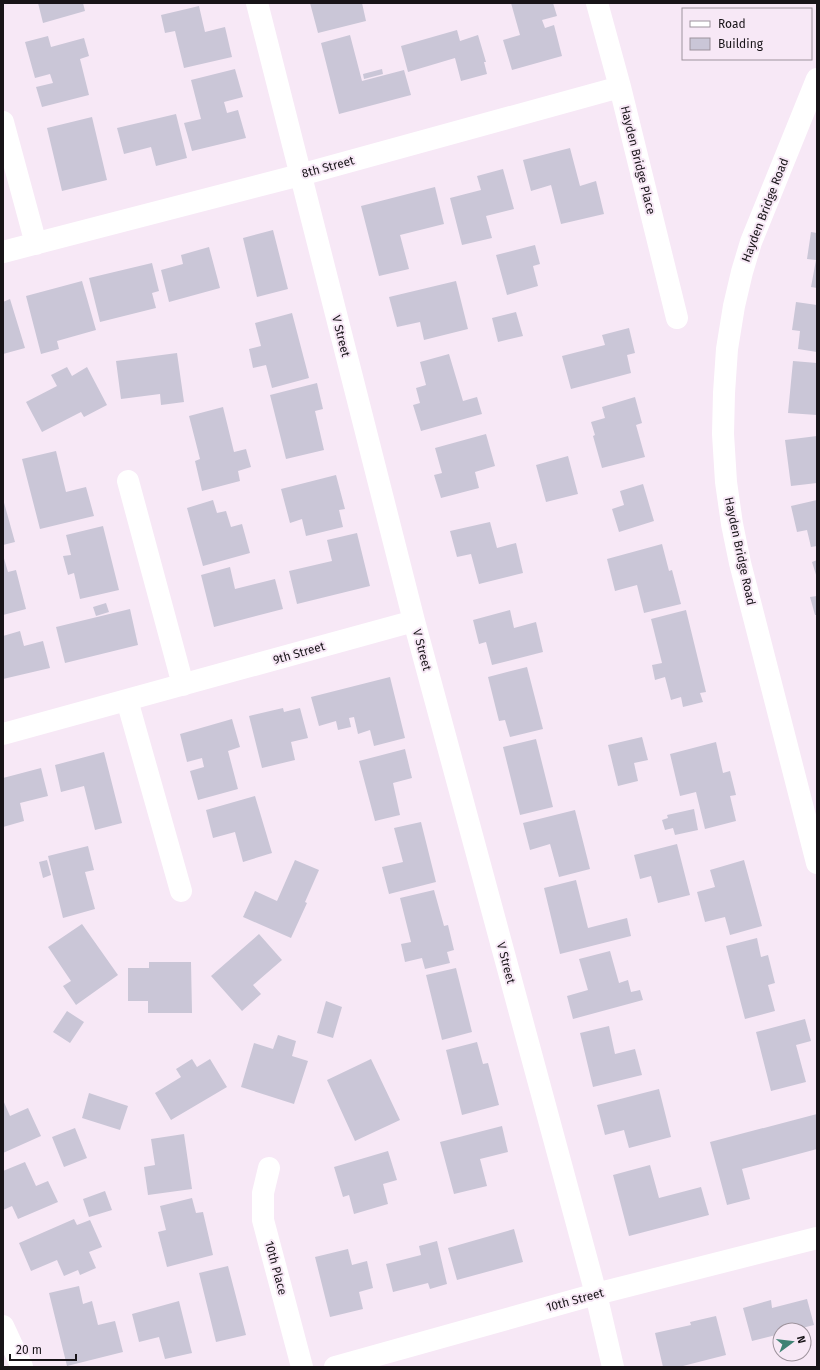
<svg xmlns="http://www.w3.org/2000/svg" width="820" height="1370" font-family="'Fira Sans',sans-serif">
  <rect width="100%" height="100%" fill="#f7e8f6"/>
  <path fill="#cac6d7" d="M38,3h45l2,8 -42,12z
    M310,3h52l4,18 -48,12z
    M511,3h42l4,13 -15,4 3,8 9,-3 8,31 -50,14 -9,-30 17,-5z
    M199,6l6,26 20,-5 7,30 -48,11 -9,-37 -10,2 -4,-18z
    M457,30l3,11 18,-6 8,27h-2l3,12 -26,7 -6,-23 -47,14 -7,-26z
    M350,35l12,46 42,-11 7,25 -72,19 -18,-71z
    M48,36l3,11 33,-9 5,18 -9,3 9,36 -47,12 -6,-20 17,-4 -3,-9 -15,4 -10,-36z
    M235,69l8,28 -19,5 3,11 11,-3 8,28 -54,13 -8,-28 17,-4 -10,-39z
    M382,69l1,5 -19,5 -1,-5z
    M176,114l11,44 -31,8 -5,-19 -27,7 -7,-26z
    M92,117l15,63 -45,11 -15,-63z
    M570,148l10,38 16,-5 8,33 -43,10 -10,-39 -20,6 -8,-31z
    M503,169l11,40 -28,7 6,22 -30,7 -12,-47 31,-8 -4,-14z
    M435,187l9,37 -44,11 9,34 -30,7 -18,-70z
    M273,230l15,59 -31,8 -14,-59z
    M811,232l6,1v55l-6,-1 5,-27 -9,-1z
    M535,245l5,19 -7,2 5,20 -31,9 -11,-40z
    M209,247l11,41 -51,14 -8,-32 22,-6 -2,-9z
    M152,263l7,28 -7,2 4,15 -56,14 -11,-44z
    M82,281l14,49 -39,11 2,8 -18,5 -15,-58z
    M456,281l12,48 -44,11 -4,-18 -23,5 -8,-30z
    M10,299l15,49 -22,6v-52z
    M796,302l21,3v47l-19,-3 2,-18 -8,-1z
    M516,312l7,24 -25,6 -6,-24z
    M292,313l17,65 -37,10 -6,-23 -13,3 -4,-19 12,-3 -6,-23z
    M629,328l6,25 -8,2 4,18 -60,16 -9,-33 43,-11 -3,-10z
    M177,353l7,49 -23,3 -1,-11 -39,5 -5,-38z
    M449,354l14,47 14,-4 5,17 -61,17 -8,-26 7,-2 -4,-15 10,-3 -6,-23z
    M793,361l24,2v52l-29,-2z
    M67,367l5,9 15,-9 20,38 -23,12 -3,-5 -39,20 -16,-30 31,-16 -6,-11z
    M317,383l6,26 -8,2 9,39 -38,9 -16,-64z
    M635,397l7,26 -6,2 9,32 -43,11 -9,-32 2,-1 -4,-13 14,-4 -3,-11z
    M223,407l11,45 12,-3 5,18 -13,4 2,10 -38,10 -7,-30 5,-2 -11,-43z
    M486,434l9,32 -20,6 4,16 -38,10 -7,-23 8,-2 -7,-25z
    M817,436v47l-26,3 -6,-46z
    M56,451l10,41 20,-5 8,29 -54,13 -18,-70z
    M568,456l10,38 -32,8 -10,-37z
    M336,475l9,34 -6,1 4,17 -37,9 -4,-17 -12,4 -9,-34z
    M643,484l11,37 -35,11 -7,-23 12,-4 -4,-14z
    M3,499l12,43 -12,3z
    M213,500l4,13 9,-2 5,16 11,-3 8,29 -47,13 -16,-58z
    M817,500v46l-6,1 -4,-17 -10,2 -6,-26z
    M490,522l7,26 19,-5 7,30 -44,11 -8,-30 -14,3 -7,-26z
    M103,526l16,64 -39,9 -6,-26 -6,2 -5,-19 8,-1 -5,-20z
    M357,533l13,53 -73,18 -8,-33 43,-10 -5,-21z
    M662,544l7,27 3,-1 9,34 -37,9 -7,-28 -22,6 -8,-32z
    M3,555l5,17 8,-2 10,39 -23,6z
    M817,560v18l-5,-16z
    M230,567l5,22 40,-10 8,30 -69,18 -13,-52z
    M817,596v19h-2l-5,-18z
    M106,603l3,9 -13,4 -3,-9z
    M130,609l8,36 -73,18 -9,-36z
    M510,610l4,18 22,-6 7,30 -51,13 -6,-23 -7,2 -6,-24z
    M686,610l20,82 -6,1 3,9 -20,5 -2,-10 -10,3 -6,-23 -10,3 -3,-15 10,-2 -11,-44z
    M20,631l4,15 19,-5 7,27 -47,11v-43z
    M527,667l16,62 -33,8 -5,-17 -6,1 -11,-44z
    M390,677l15,61 -31,8 -4,-16 -12,4 -4,-17 -5,1 2,9 -13,3 -2,-9 -17,5 -8,-29z
    M283,708l1,4 16,-4 8,30 -17,4 4,18 -33,8 -13,-52z
    M232,719l8,28 -12,4 10,38 -40,11 -8,-29 14,-4 -2,-9 -15,4 -7,-28z
    M642,737l6,23 -14,3 4,18 -20,5 -10,-41z
    M536,739l17,68 -33,8 -17,-68z
    M716,742l7,31 7,-2 6,24 -6,1 6,25 -31,8 -9,-37 -16,4 -10,-42z
    M405,749l7,29 -19,5 7,32 -25,6 -16,-60z
    M104,752l18,71 -27,7 -11,-44 -23,6 -6,-27z
    M41,768l7,28 -28,7 4,18 -21,6v-49z
    M255,796l17,57 -29,9 -8,-30 -22,6 -7,-28z
    M694,809l4,21 -23,5 -2,-7 -8,2 -3,-10 6,-2 -1,-3z
    M575,810l15,59 -31,8 -9,-33 -20,6 -7,-27z
    M421,822l15,60 -47,12 -7,-27 21,-5 -9,-34z
    M677,844l13,51 -32,8 -7,-27 -11,3 -6,-24z
    M88,846l6,24 -9,2 10,37 -32,9 -15,-62z
    M47,860l4,15 -8,3 -4,-16z
    M295,860l24,10 -14,32 2,1 -16,35 -48,-21 12,-26 22,10z
    M744,860l18,66 -32,9 -5,-18 -20,5 -8,-30 18,-5 -5,-17z
    M576,880l12,48 39,-10 4,18 -71,18 -16,-66z
    M434,890l10,36 4,-1 6,25 -7,2 3,11 -25,6 -3,-11 -17,4 -4,-18 10,-2 -11,-44z
    M82,924l36,51 -42,30 -13,-19 8,-5 -23,-34z
    M259,934l23,26 -29,25 8,9 -19,17 -31,-35z
    M757,938l4,19 7,-2 7,28 -7,2 7,26 -30,8 -19,-73z
    M610,951l9,32 9,-3 3,12 9,-2 3,10 -70,19 -6,-23 21,-6 -9,-31z
    M149,962h42l1,51h-44v-12h-20v-33h21z
    M456,968l16,64 -30,8 -16,-65z
    M326,1001l16,6 -9,31 -16,-5z
    M67,1011l17,11 -14,21 -17,-11z
    M805,1019l6,22 -15,4 10,37 -35,9 -15,-59z
    M609,1026l6,28 20,-5 7,26 -49,12 -13,-54z
    M278,1035l18,6 -4,15 16,5 -14,43 -53,-17 13,-44 19,6z
    M477,1042l6,22 5,-1 11,42 -37,10 -16,-65z
    M192,1059l5,8 13,-8 17,28 -56,33 -16,-27 26,-16 -5,-8z
    M371,1059l29,61 -45,21 -28,-61z
    M659,1089l12,48 -42,11 -5,-18 -19,5 -8,-30z
    M89,1093l39,13 -8,24 -38,-12z
    M3,1100l7,16 18,-8 13,28 -38,17z
    M817,1114v35l-75,20 8,30 -23,6 -17,-63z
    M502,1126l6,26 -28,7 7,27 -33,8 -14,-52z
    M75,1128l12,30 -23,9 -12,-30z
    M184,1134l8,55 -44,6 -4,-28 11,-2 -4,-26z
    M388,1151l9,29 -14,4 5,20 -34,10 -5,-19 -6,2 -9,-30z
    M25,1162l11,24 12,-5 10,21 -40,17 -6,-13 -9,4v-39z
    M650,1165l9,33 42,-11 8,28 -80,21 -16,-61z
    M105,1191l7,19 -23,7 -6,-18z
    M192,1198l4,15 7,-1 10,43 -46,12 -9,-35 8,-2 -6,-24z
    M74,1219l3,6 13,-5 12,27 -13,5 7,16 -16,7 -2,-5 -14,6 -7,-16 -26,11 -12,-28z
    M514,1229l9,33 -66,18 -9,-32z
    M437,1241l10,43 -17,5 -2,-6 -35,9 -7,-28 35,-9 -2,-9z
    M348,1249l4,16 15,-4 6,27 -14,4 4,17 -33,8 -15,-60z
    M228,1266l18,69 -30,7 -17,-69z
    M79,1286l4,18 9,-3 6,24 17,-4 8,31 -56,14 -18,-73z
    M807,1299l7,26 -20,5h-14v4l-28,7 -9,-33 28,-8 1,8z
    M179,1301l13,52 -27,6 -6,-22 -20,5 -7,-28z
    M716,1316l10,39 -47,12h-16l-8,-34 36,-8 -1,-3z"/>
  <g fill="none" stroke-linecap="round" stroke-linejoin="round">
    <path stroke="#fff" stroke-width="22" d="M257,3l157,618 182,673 17,73
      M597,3l23,84 57,231
      M3,122l33,122
      M3,252l297,-77 320,-88
      M128,481l55,204
      M127,700l54,191
      M3,734l411,-113
      M269,1168l-6,25v27l39,147
      M3,1326l19,41
      M335,1367l261,-73 221,-56"/>
    <path stroke="#fff" stroke-width="22" d="M817,79l-66,163 -9,30 -8,34 -7,43 -3,44 -1,41 3,48 6,42 8,39 77,300"/>
  </g>
  <g text-anchor="middle" stroke-width="4" stroke-linejoin="round" paint-order="stroke">
    <g font-size="12" fill="#181418" stroke="#f7e8f6">
      <text transform="translate(638 160) rotate(76)" y="4">Hayden Bridge Place</text>
      <text transform="translate(328 167) rotate(-15)" y="4">8th Street</text>
      <text transform="translate(765 210) rotate(-69)" y="4">Hayden Bridge Road</text>
      <text transform="translate(341 336) rotate(76)" y="4">V Street</text>
      <text transform="translate(740 551) rotate(78)" y="4">Hayden Bridge Road</text>
      <text transform="translate(422 650) rotate(75)" y="4">V Street</text>
      <text transform="translate(299 653) rotate(-16)" y="4">9th Street</text>
      <text transform="translate(506 963) rotate(75)" y="4">V Street</text>
      <text transform="translate(276 1268) rotate(75)" y="4">10th Place</text>
      <text transform="translate(575 1300) rotate(-15)" y="4">10th Street</text>
    </g>
  </g>
  <rect width="820" height="1370" fill="none" stroke="#181418" stroke-width="8"/>
  <rect x="682" y="8" width="130" height="52" fill="#f7e8f6" stroke="#9e939d"/>
  <rect x="690" y="21" width="20" height="6" fill="#ffffff" stroke="#9e939d"/>
  <text x="718" y="28" font-size="12" fill="#181418">Road</text>
  <rect x="690" y="38" width="20" height="12" fill="#cac6d7" stroke="#9e939d"/>
  <text x="718" y="48" font-size="12" fill="#181418">Building</text>
  <g transform="translate(792 1342) rotate(75)"><circle r="19" fill="#f7e8f6" stroke="#9e939d"/>
  <path d="M0-3L7 15L0 10L-7 15Z" fill="#3e8274"/>
  <text y="-6" font-size="11" font-weight="bold" text-anchor="middle" fill="#181418">N</text>
  </g>
  <path d="M10 1354v6h66v-6" fill="none" stroke="#181418" stroke-width="2"/>
  <text x="16" y="1354" font-size="12" fill="#181418" stroke="#f7e8f6" stroke-width="3" paint-order="stroke">20 m</text>
</svg>
